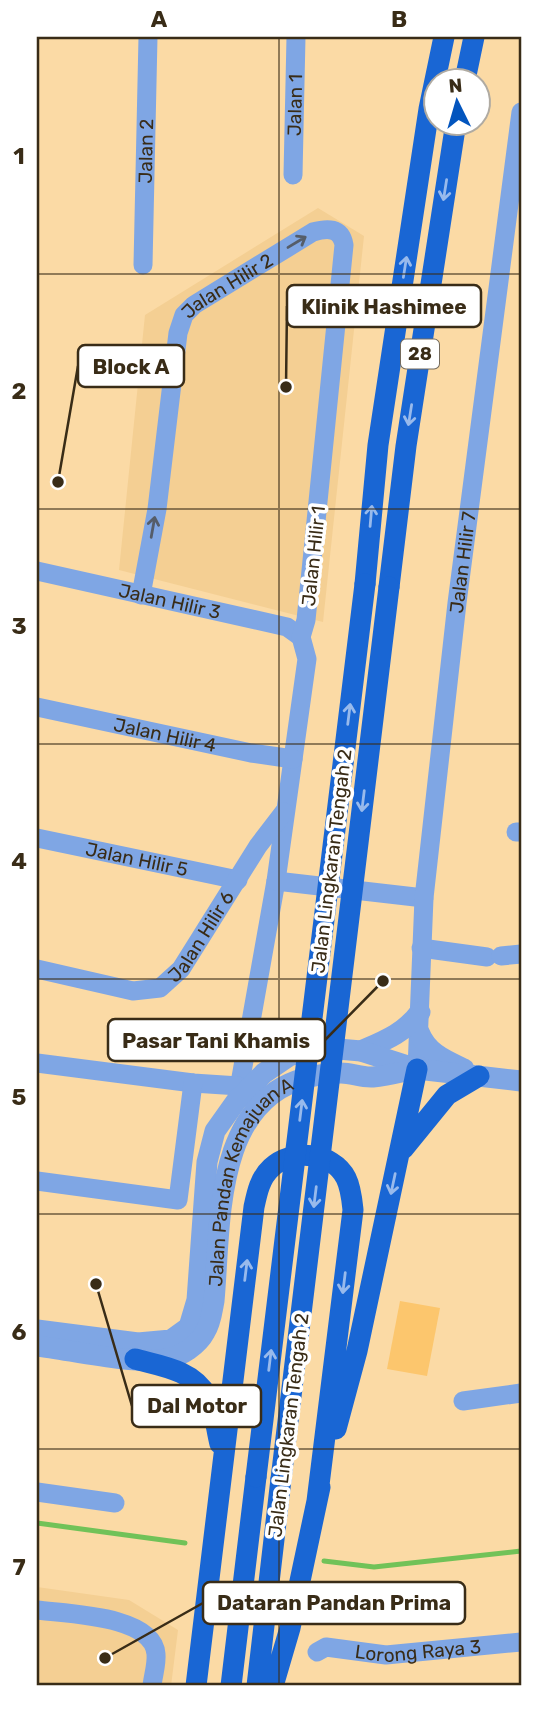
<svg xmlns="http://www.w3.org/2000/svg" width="558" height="1723" font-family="Rubik,sans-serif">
  <rect width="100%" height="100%" fill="#fbdaa5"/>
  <path fill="#f4cf93" d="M318,208l46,28 -41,386 -204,-52 26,-255z
    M37,1587l92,13 49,30 -7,56h-134z"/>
  <path fill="#fcc66d" d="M400,1301l40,7 -13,68 -40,-7z"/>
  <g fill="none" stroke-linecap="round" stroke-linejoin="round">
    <path stroke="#71c258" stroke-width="5" d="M37,1523l148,20
      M324,1561l50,6 147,-16"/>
    <g stroke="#7fa6e4" stroke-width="19">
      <path id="s1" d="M293,175l3,-138"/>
      <path id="s2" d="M143,265l5,-228"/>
      <path id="s3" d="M37,571l250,56 14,10"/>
      <path id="s4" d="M141,595l16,-86 21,-176 6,-18 10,-10 119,-73c14,-4 28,-5 31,13l-38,375 -5,17 6,22 -31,222 -39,219"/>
      <path id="s5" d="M37,707l214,46 42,6"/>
      <path d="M516,832h5"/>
      <path id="s6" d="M37,838l201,42"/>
      <path d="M276,881l148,17"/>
      <path d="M421,948l66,9"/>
      <path d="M501,956l20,-2"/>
      <path id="s7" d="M37,969l96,22 27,-3 21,-19 77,-123 26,-34"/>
      <path d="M37,1063l156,20 46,3"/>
      <path id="s8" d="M417,1069l7,-171 33,-295 64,-491"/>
      <path d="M37,1181l141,19 15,-117"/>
      <path d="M463,1401l58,-8"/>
      <path d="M37,1492l78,11"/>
      <path d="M37,1610c29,4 116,5 119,44 1,10 -3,22 -4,32"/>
      <path id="s9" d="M317,1652l9,-5 60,8 135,-13"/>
    </g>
    <g stroke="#7fa6e4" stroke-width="21">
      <path d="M419,1032c8,21 26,28 45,37"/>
      <path d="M361,1051c23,-10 44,-18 59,-39"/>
      <path d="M37,1330l101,13 33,-3 18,-13 8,-27 10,-138 8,-31 22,-31 27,-27 25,-17 13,-4 36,-3 23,2 56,18 104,12"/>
      <path id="s10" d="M37,1346c34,4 97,19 129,13 15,-2 32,-14 39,-27 6,-9 7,-21 9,-31 7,-77 -1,-201 95,-224 10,-2 22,-4 32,-4 11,0 21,5 32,4 14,-1 28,-5 42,-8"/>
    </g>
    <path stroke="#1966d4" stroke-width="21" d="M465,80l9,-43
      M365,584l13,-139 51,-336 15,-72
      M389,587l17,-141 50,-324
      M403,1149l44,-54 32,-19
      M135,1359c26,7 58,11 72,37 8,13 9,33 13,48
      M336,1429l21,-78 60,-282
      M196,1686l58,-479c3,-14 6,-29 17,-39 20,-20 62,-16 75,10 5,10 6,22 7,32l-36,291
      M231,1686l25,-209
      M257,1686l24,-207
      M273,1686l17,-58 30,-141"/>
    <path stroke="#1966d4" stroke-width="21" d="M256,1477l109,-893
      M281,1479l108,-892"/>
  </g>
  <defs><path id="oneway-shaft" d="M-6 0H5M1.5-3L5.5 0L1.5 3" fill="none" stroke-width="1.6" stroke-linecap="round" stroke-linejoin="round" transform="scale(1.75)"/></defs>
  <g stroke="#98baec">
    <use href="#oneway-shaft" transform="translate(445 190) rotate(99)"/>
    <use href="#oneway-shaft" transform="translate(405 267) rotate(-81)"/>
    <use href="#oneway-shaft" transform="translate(410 415) rotate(99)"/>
    <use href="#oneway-shaft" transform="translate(371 516) rotate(-85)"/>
    <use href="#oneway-shaft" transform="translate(349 714) rotate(-83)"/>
    <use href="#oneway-shaft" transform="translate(363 801) rotate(97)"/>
    <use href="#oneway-shaft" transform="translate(301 1110) rotate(-83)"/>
    <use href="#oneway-shaft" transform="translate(393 1184) rotate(102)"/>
    <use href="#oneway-shaft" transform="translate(315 1197) rotate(97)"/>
    <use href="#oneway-shaft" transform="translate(246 1270) rotate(-83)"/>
    <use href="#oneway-shaft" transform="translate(344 1283) rotate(97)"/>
    <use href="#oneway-shaft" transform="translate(270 1360) rotate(-83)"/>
  </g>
  <g stroke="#555d69">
    <use href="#oneway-shaft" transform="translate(297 242) rotate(-31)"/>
    <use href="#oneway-shaft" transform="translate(153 527) rotate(-80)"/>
  </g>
  <path fill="none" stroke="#392c17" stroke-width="2" stroke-opacity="0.55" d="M279,37v1649M37,274h484M37,509h484M37,744h484M37,979h484M37,1214h484M37,1449h484"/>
  <g text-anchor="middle" stroke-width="7" stroke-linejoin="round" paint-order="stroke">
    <rect fill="#fff" stroke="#746b5d" stroke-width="2" x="401" y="339.5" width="38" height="29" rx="5"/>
    <g font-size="18" font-weight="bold" fill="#392c17">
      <text x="420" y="360">28</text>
    </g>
    <g font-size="19" fill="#392c17" stroke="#fff">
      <text dy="7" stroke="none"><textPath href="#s1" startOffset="70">Jalan 1</textPath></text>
      <text dy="7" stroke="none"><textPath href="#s2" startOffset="114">Jalan 2</textPath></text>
      <text dy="7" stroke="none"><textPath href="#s4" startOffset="336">Jalan Hilir 2</textPath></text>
      <text transform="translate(313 556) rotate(-84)" y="7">Jalan Hilir 1</text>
      <text dy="7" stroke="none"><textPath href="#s8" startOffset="509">Jalan Hilir 7</textPath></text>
      <text dy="7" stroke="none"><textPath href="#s3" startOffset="136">Jalan Hilir 3</textPath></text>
      <text dy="7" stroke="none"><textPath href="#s5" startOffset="131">Jalan Hilir 4</textPath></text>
      <text dy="7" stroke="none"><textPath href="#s6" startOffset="102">Jalan Hilir 5</textPath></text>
      <text transform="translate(331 861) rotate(-83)" y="7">Jalan Lingkaran Tengah 2</text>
      <text dy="7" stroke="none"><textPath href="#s7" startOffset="192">Jalan Hilir 6</textPath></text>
      <text dy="7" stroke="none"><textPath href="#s10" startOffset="341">Jalan Pandan Kemajuan A</textPath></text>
      <text transform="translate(288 1425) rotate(-83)" y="7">Jalan Lingkaran Tengah 2</text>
      <text dy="7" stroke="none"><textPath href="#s9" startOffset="103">Lorong Raya 3</textPath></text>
    </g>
  </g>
  <path fill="none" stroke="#392c17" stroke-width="2.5" d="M286 387L287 306M58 482L78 366M383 981L325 1040M96 1284L132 1406M105 1658L203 1603"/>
  <g fill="#392c17" stroke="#fff" stroke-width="2.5">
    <circle cx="286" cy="387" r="7"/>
    <circle cx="58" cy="482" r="7"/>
    <circle cx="383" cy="981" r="7"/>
    <circle cx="96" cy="1284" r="7"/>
    <circle cx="105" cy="1658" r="7"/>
  </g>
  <g fill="#fff" stroke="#392c17" stroke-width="2.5">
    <rect x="287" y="285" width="194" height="42" rx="7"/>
    <rect x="78" y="345" width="106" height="42" rx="7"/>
    <rect x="108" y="1019" width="217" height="42" rx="7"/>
    <rect x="132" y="1385" width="129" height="42" rx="7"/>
    <rect x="203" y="1582" width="262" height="42" rx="7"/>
  </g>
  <g font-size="21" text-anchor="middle" font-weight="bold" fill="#392c17">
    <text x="384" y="314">Klinik Hashimee</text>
    <text x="131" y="374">Block A</text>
    <text x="216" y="1048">Pasar Tani Khamis</text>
    <text x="197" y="1413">Dal Motor</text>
    <text x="334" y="1610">Dataran Pandan Prima</text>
  </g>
  <rect width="558" height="1723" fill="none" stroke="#ffffff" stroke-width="77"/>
  <g transform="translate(457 102) rotate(355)"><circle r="33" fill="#ffffff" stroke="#b0aba2" stroke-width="2"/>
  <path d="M0-5L12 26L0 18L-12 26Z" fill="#0355be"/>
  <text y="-10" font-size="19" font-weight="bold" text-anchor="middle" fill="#392c17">N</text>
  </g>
  <rect x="38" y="38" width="482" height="1646" fill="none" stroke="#392c17" stroke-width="2.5"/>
  <g font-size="23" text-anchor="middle" font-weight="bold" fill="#392c17">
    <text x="159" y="27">A</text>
    <text x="399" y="27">B</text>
    <text x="19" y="164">1</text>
    <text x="19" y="399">2</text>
    <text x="19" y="634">3</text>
    <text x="19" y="869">4</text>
    <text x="19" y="1105">5</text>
    <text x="19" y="1340">6</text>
    <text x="19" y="1575">7</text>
  </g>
</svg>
